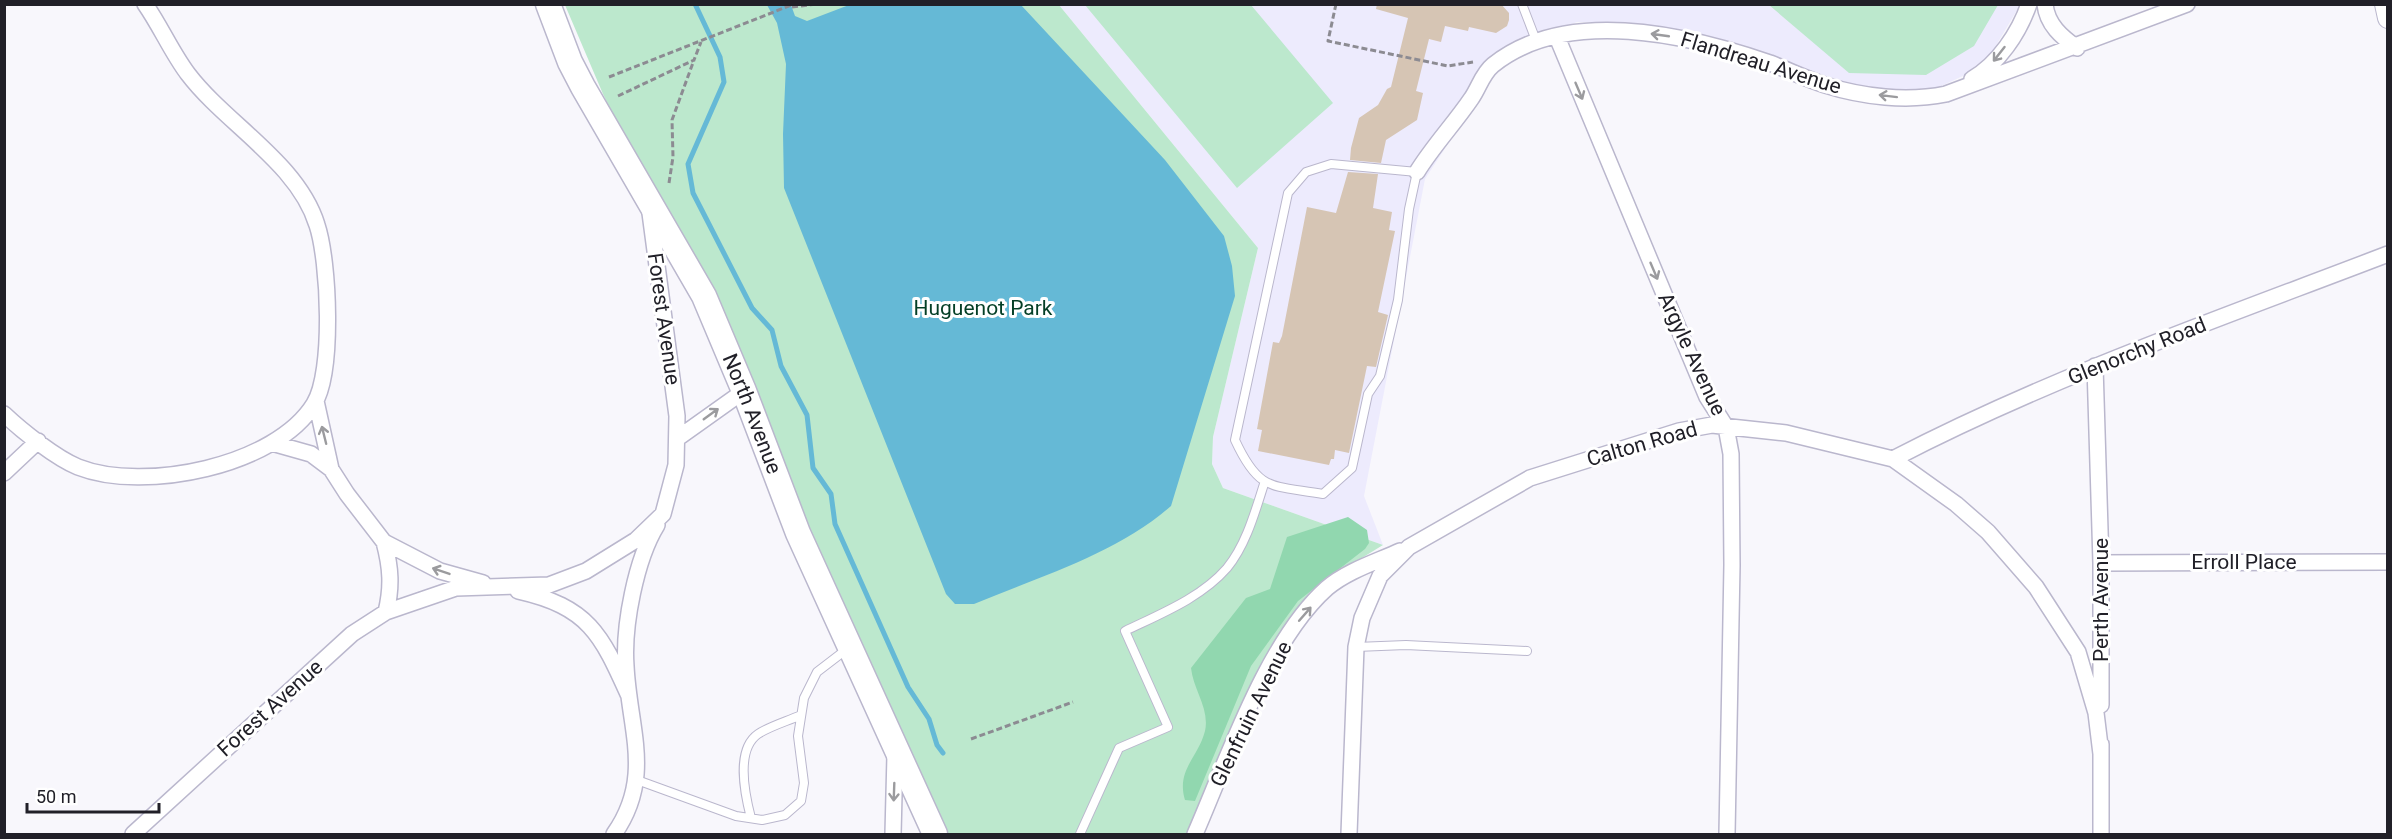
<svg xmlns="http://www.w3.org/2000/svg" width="2392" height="839" font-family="Roboto,sans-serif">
  <rect width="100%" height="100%" fill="#f8f7fc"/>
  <path fill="#edebfd" d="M1059,5h961l-29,49 -26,21 -30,14h-46l-59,-8 -94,-36 -99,-22 -60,-1 -54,20 -28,30 -70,107 -61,317 19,49 -160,-57 -11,-24 1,-27 45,-189z"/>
  <path fill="#bce8cd" d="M565,5h494l199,243 -45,189 -1,27 11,24 160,57 -44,27 -66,73 -85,189h-241l-139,-310 -205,-430z
    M1085,5h166l82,98 -96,85z
    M1769,5h229l-24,41 -48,29 -77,-2z"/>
  <path fill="#91d7af" d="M1348,517l19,13 2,13 -4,6 -67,52 -47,65 -56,135 -10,-1c-9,-30 13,-42 20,-69 5,-22 -12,-42 -14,-63l55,-70 24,-9 17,-52z"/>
  <path fill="#65b9d6" d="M767,5h24l4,11 12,5 42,-16h172l144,155 59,76 8,30 3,30 -64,210c-55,48 -130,70 -197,98h-19l-9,-10 -162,-406 -1,-54 3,-70 -9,-41z"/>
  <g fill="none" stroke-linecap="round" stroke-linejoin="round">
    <path stroke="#65b9d6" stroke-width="5" d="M695,4l25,53 4,25 -36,82 5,29 59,115 20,22 9,36 26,49 6,53 18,26 4,30 73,163 21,32 8,26 6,8"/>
  </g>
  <path fill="#d6c5b4" d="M1377,4h124l8,9v7l-2,6 -11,7 -27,-6 -1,4 -23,-5 -4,16 -12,-3 -13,52 7,2 -6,27 -31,20 -5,23 -31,-3 1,-12 8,-30 19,-13 9,-16 4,-2 17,-69 -32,-9z
    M1348,172l30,2 -5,34 19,4 -3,18 6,1 -17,81 10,3 -12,52 -9,-1 -18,87 -14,-3 -1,9h-3l-2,6 -71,-14 4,-21 -5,-1 16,-87 6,1 3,-7 25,-129 29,6z"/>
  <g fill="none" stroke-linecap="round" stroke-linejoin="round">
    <g stroke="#bab7cd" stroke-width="10">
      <path id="service" d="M1522,4l15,39
        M1331,164l86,8 -8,37 -11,91 -18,76 -12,18 -16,74 -29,26c-52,-9 -64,-2 -88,-54l53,-247 18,-21z
        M1356,647l50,-2 121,6
        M637,780l99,36 26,4 23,-5 16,-14 3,-18 -6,-47 6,-38 13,-26 30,-23
        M751,818c-6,-23 -16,-68 7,-84 12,-8 30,-13 43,-19
        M1080,834l39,-86 49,-21 -43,-96c35,-17 76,-33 102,-63 19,-23 28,-56 37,-84"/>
    </g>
    <g stroke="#bab7cd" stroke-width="18">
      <path id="minor" d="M2045,4c2,21 17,33 32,44
        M1557,37l150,360 19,30 5,27 1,111 -5,269
        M1972,79c26,-15 47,-46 57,-75
        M1417,172c16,-26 37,-48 54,-73 8,-11 11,-25 22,-34 74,-59 196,-30 277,-2 18,7 36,16 55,22 38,12 82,17 121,9l241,-90
        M2095,366l6,197v142
        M316,401l15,68 16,25 37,48 56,29 43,12
        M4,414c18,17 52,44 74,53 66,26 198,-1 236,-63 20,-32 15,-143 3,-179 -19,-62 -91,-101 -129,-151 -16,-21 -27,-47 -43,-70
        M678,438l66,-47
        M272,443l39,11 20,15
        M1893,459c158,-82 328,-141 495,-205
        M4,473l34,-32
        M384,542c7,26 8,45 2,70
        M2101,563l287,-1
        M518,591c71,16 83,43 111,105
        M2101,744v90
        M133,834l219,-200 34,-22 70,-24 93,-3 37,-14 50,-31 27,-26 13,-49 1,-49 -27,-203
        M614,834c40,-57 15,-105 12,-168 -3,-40 10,-107 31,-141
        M893,834l2,-79
        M1195,834c32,-73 72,-193 132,-246 20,-17 49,-26 73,-37
        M1349,834l7,-187 6,-29 18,-42 29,-29 121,-69 149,-47 33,-6 74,8 107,26 63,45 32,28 48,55 42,65 18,61 5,41"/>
    </g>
    <g stroke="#bab7cd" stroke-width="22">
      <path id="tertiary" d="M2385,4l3,14"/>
    </g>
    <g stroke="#bab7cd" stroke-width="27">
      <g id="primary">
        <path id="s1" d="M548,4l22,58 13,25 121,209 40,95 54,142 137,301"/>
      </g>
    </g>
    <path stroke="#8c8b92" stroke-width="3" stroke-dasharray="6 3" stroke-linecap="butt" d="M1336,4l-8,37 120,25 25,-4
      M792,7l25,-3
      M609,77l185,-73
      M618,96l76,-36 7,-18
      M669,183l4,-26 -1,-37 22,-60
      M971,739l102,-37"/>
    <use href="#service" stroke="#fff" stroke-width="8"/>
    <use href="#minor" stroke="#fff" stroke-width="15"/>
    <use href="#tertiary" stroke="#fff" stroke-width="20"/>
    <use href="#primary" stroke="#fff" stroke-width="24"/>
  </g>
  <defs><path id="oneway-shaft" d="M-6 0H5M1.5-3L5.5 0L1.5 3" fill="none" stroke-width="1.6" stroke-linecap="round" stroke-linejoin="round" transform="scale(1.5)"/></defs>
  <g stroke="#9b9b9e">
    <use href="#oneway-shaft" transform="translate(1660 35) rotate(-172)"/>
    <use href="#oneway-shaft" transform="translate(1999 54) rotate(128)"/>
    <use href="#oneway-shaft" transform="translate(1579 91) rotate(67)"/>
    <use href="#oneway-shaft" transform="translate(1888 96) rotate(-173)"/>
    <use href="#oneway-shaft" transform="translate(1654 271) rotate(67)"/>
    <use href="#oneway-shaft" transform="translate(711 414) rotate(-36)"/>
    <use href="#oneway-shaft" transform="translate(324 435) rotate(-104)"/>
    <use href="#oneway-shaft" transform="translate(441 571) rotate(-161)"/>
    <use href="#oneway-shaft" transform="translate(1305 614) rotate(-49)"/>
    <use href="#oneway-shaft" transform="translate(894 792) rotate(92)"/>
  </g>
  <g text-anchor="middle" stroke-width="6" stroke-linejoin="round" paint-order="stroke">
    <g font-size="21" fill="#212028" stroke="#fff">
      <text transform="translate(1761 63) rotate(17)" y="7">Flandreau Avenue</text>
      <text transform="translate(664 319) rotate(82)" y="7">Forest Avenue</text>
      <text transform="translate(2137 351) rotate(-22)" y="7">Glenorchy Road</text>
      <text transform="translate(1692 354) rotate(65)" y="7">Argyle Avenue</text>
      <text dy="7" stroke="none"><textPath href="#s1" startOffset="459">North Avenue</textPath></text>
      <text transform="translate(1642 444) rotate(-16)" y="7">Calton Road</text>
      <text x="2244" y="569">Erroll Place</text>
      <text transform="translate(2101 600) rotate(-90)" y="7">Perth Avenue</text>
      <text transform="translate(270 708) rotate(-42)" y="7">Forest Avenue</text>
      <text transform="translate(1251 714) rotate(-64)" y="7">Glenfruin Avenue</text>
    </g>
    <g font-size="21" fill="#043f26" stroke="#fff">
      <text x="983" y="315">Huguenot Park</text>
    </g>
  </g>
  <rect width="2392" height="839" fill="none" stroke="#212028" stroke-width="12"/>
  <path d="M27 803v9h132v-9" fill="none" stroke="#212028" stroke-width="3"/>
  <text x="36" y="803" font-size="18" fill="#212028" stroke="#ffffff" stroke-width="4.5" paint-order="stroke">50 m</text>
</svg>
